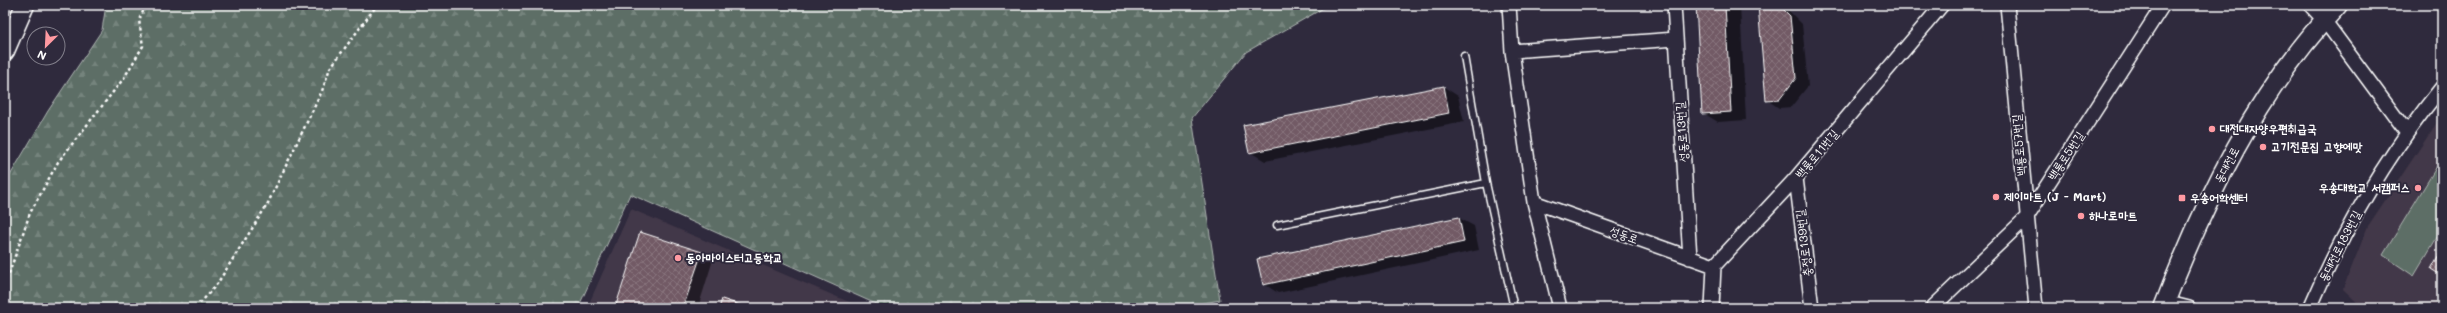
<svg xmlns="http://www.w3.org/2000/svg" width="2447" height="313" font-family="Mali,'Poor Story',sans-serif">
  <defs>
    <pattern id="forest-firs" width="22" height="20" patternUnits="userSpaceOnUse"><rect width="22" height="20" fill="#5d6e66"/><path d="M5 1l3.5 6h-7zM16 11l3.5 6h-7z" fill="#75847d"/></pattern>
    <pattern id="building-cross-hatch" width="8" height="8" patternUnits="userSpaceOnUse"><rect width="8" height="8" fill="#725a65"/><path d="M0 0l8 8M0 8l8-8" fill="none" stroke="#87737c"/></pattern>
  </defs>
  <rect width="100%" height="100%" fill="#2f2a3d"/>
  <filter id="ink" filterUnits="userSpaceOnUse"><feTurbulence type="fractalNoise" baseFrequency=".025" numOctaves="2"/><feDisplacementMap in="SourceGraphic" scale="8" xChannelSelector="R" yChannelSelector="G"/><feConvolveMatrix kernelMatrix="1 2 1 2 8 2 1 2 1" color-interpolation-filters="sRGB"/></filter>
  <g filter="url(#ink)">
    <path fill="#433849" d="M2442,115v193h-79l-20,-19 25,-63z
      M631,209l232,99h-276z"/>
    <path fill="url(#forest-firs)" stroke="#aeb6b2" d="M106,5h1223l-83,47 -54,66 28,182 -43,8h-292l-255,-114 -52,114h-573v-124l43,-73 54,-81z"/>
    <path fill="#5d6e66" stroke="#aeb6b2" d="M2442,158v71l-28,47 -31,-21z"/>
    <path fill="#0007" d="M1697,5h43l6,115 -28,2 -15,-9z
      M1759,5h24l19,19 6,62 -17,21 -12,1 -12,-8z
      M1444,87l14,9 6,26 -199,39 -15,-9z
      M1459,218l15,8 5,24 -201,43 -14,-9z
      M701,253l12,7 -15,48h-82z"/>
    <path fill="url(#building-cross-hatch)" stroke="#fff" d="M1696,5h29l6,107 -29,2z
      M1758,5h21l11,11 6,62 -17,22 -13,1z
      M1444,86l5,27 -200,40 -6,-28z
      M1459,217l5,25 -201,43 -6,-26z
      M640,232l62,20 -19,56h-68z
      M2442,249v27l-11,-7z
      M722,299l27,9h-30z"/>
    <g fill="none" stroke-linecap="round" stroke-linejoin="round">
      <g stroke="#fff" stroke-width="9">
        <path id="service" d="M1464,56l22,127 28,125
          M1277,225l209,-42"/>
      </g>
      <g stroke="#fff" stroke-width="16">
        <path id="minor" d="M1509,5l3,46 22,151 26,106
          M1674,5l16,253
          M2007,5l29,303
          M2310,5l14,15 82,111
          M1512,51l164,-12
          M1796,178l16,130
          M1534,202l180,64
          M2165,302l24,6
          M1712,308l2,-42 82,-88 146,-173
          M1932,308l94,-90 137,-213
          M2310,308c34,-80 77,-153 132,-221"/>
      </g>
      <g stroke="#fff" stroke-width="21">
        <path id="secondary" d="M5,51l20,-46
          M2163,308c42,-109 94,-217 175,-303"/>
      </g>
      <path stroke="#fff" stroke-width="2.5" stroke-dasharray="3 3" stroke-linecap="butt" d="M5,285l25,-72 28,-51 66,-84 19,-32 -4,-26 7,-15
        M196,308l21,-24 50,-79 55,-114 8,-23 47,-63"/>
      <use href="#service" stroke="#2f2a3d" stroke-width="6"/>
      <use href="#minor" stroke="#2f2a3d" stroke-width="13"/>
      <use href="#secondary" stroke="#2f2a3d" stroke-width="18"/>
    </g>
  </g>
  <g fill="#ff9aa2" stroke="#2f2a3d" stroke-width="1.5">
    <circle cx="2212" cy="129" r="4"/>
    <circle cx="2263" cy="147" r="4"/>
    <circle cx="2418" cy="188" r="4"/>
    <circle cx="1996" cy="197" r="4"/>
    <rect x="2178" y="194" width="8" height="8" rx="2"/>
    <circle cx="2081" cy="216" r="4"/>
    <circle cx="678" cy="258" r="4"/>
  </g>
  <g text-anchor="middle" stroke-width="4" stroke-linejoin="round" paint-order="stroke">
    <g font-size="12" font-weight="bold" fill="#fff" stroke="#2f2a3d" text-anchor="start">
      <text x="2220" y="133">대전대자양우편취급국</text>
      <text x="2271" y="151">고기전문집 고향에맛</text>
      <text x="2410" y="192" text-anchor="end">우송대학교 서캠퍼스</text>
      <text x="2004" y="201">제이마트 (J - Mart)</text>
      <text x="2190" y="202">우송어학센터</text>
      <text x="2089" y="220">하나로마트</text>
      <text x="686" y="262">동아마이스터고등학교</text>
    </g>
    <g font-size="12" fill="#fff" stroke="#2f2a3d">
      <text transform="translate(1682 132) rotate(-94)" y="4">성동로13번길</text>
      <text transform="translate(2019 145) rotate(-95)" y="4">백룡로57번길</text>
      <text transform="translate(1817 154) rotate(-50)" y="4">백룡로11번길</text>
      <text transform="translate(2066 156) rotate(-57)" y="4">백룡로5번길</text>
      <text transform="translate(2227 165) rotate(-62)" y="4">동대전로</text>
      <text transform="translate(1624 235) rotate(20)" y="4">성동로</text>
      <text transform="translate(1804 243) rotate(-97)" y="4">충정로139번길</text>
      <text transform="translate(2340 246) rotate(-63)" y="4">동대전로183번길</text>
    </g>
  </g>
  <rect width="2447" height="313" fill="none" stroke="#2f2a3d" stroke-width="20"/>
  <rect x="10" y="10" width="2427" height="293" fill="none" stroke="#fff" stroke-width="1.5" filter="url(#ink)"/>
  <g transform="translate(46 46) rotate(204)"><circle r="19" fill="#2f2a3d" stroke="#827f8b"/>
  <path d="M0-3L7 15L0 10L-7 15Z" fill="#ff9aa2"/>
  <text y="-6" font-size="11" font-weight="bold" text-anchor="middle" fill="#ffffff">N</text>
  </g>
</svg>
